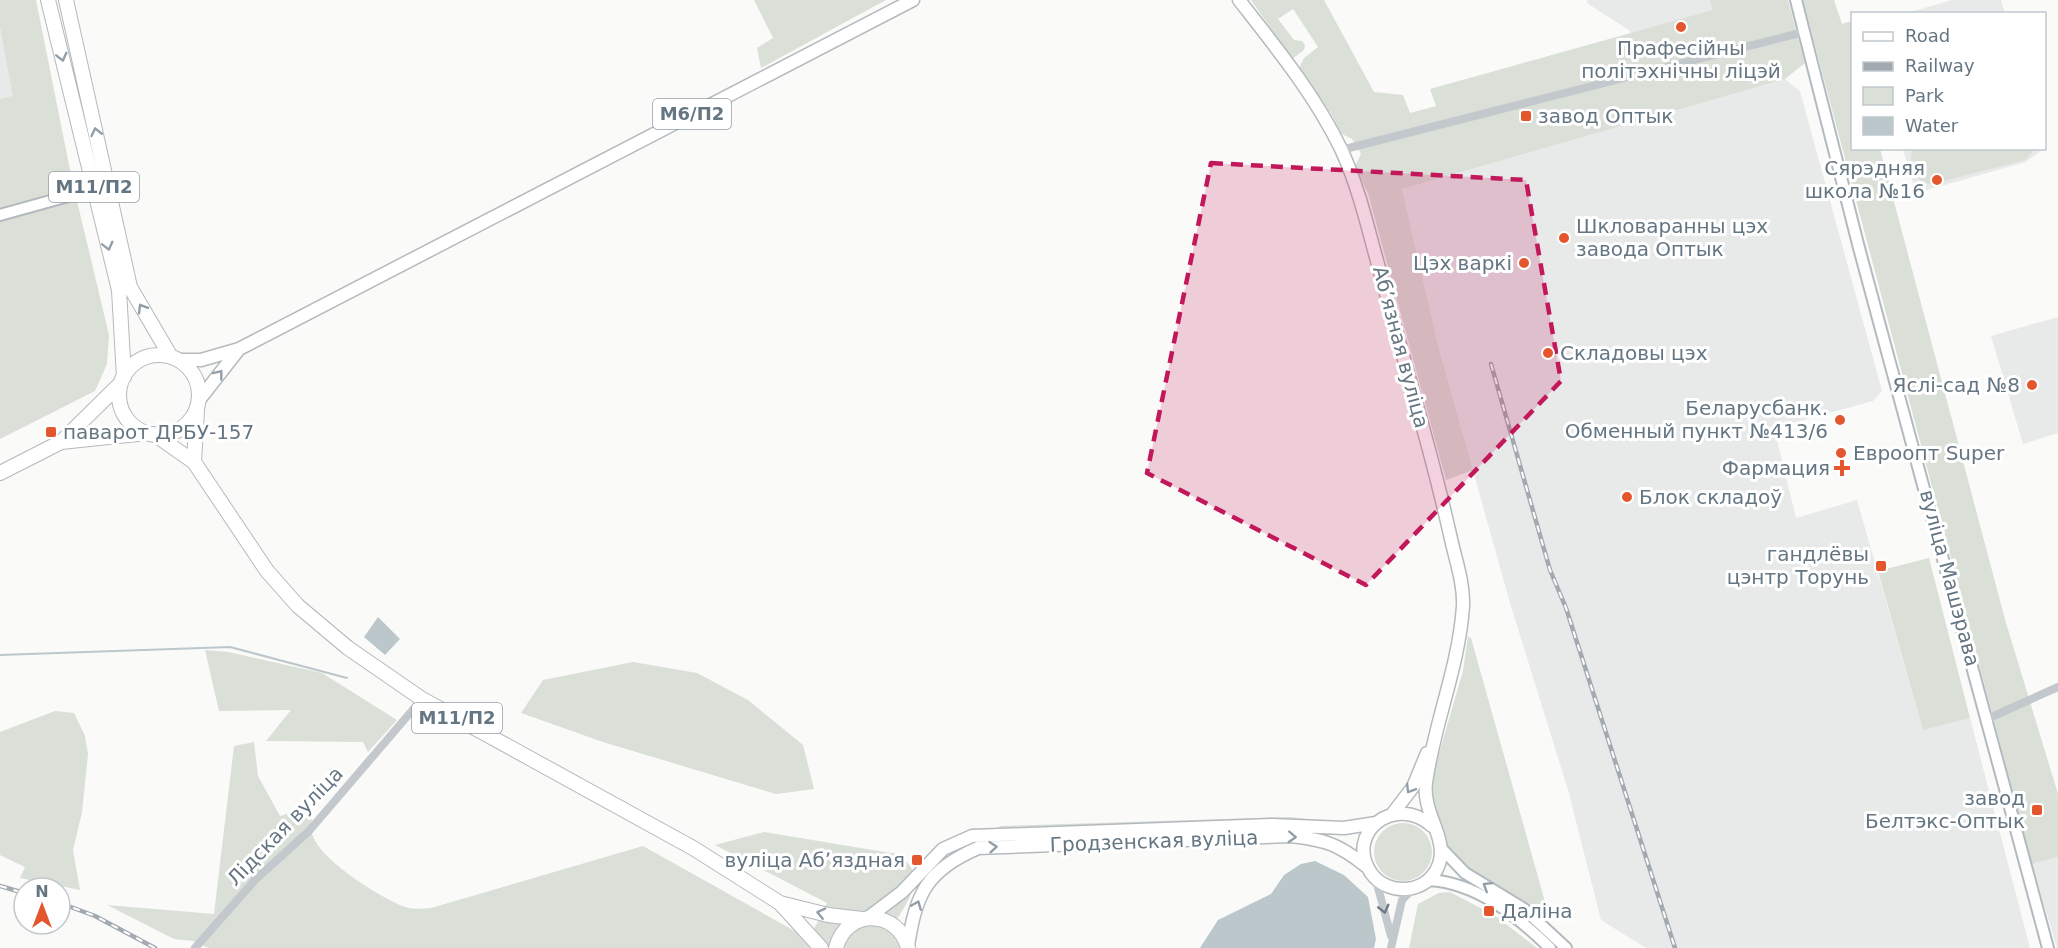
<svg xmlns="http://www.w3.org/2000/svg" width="2058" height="948" font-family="'DejaVu Sans',sans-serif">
  <rect width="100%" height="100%" fill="#fafaf8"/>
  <path fill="#e8e9e9" d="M1587,0h175l-125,54 -7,-23 -43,-28z
    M1952,0h49l4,13h-98z
    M0,28l14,69 -14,2z
    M1785,79l15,12 82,300 -9,10 -99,27 22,90 61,-18 66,230 47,-12 60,230h-384l-45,-28 -33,-130 -58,-187 -71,-254 -37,-160z
    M1903,149h140l-17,13 -110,31z
    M2058,317v116l-35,11 -32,-108z
    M2058,857v91h-1l-25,-84z"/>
  <path fill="#dadfd7" d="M0,0h36l36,180 37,155 -2,29 -12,27 -95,48v-340l13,-3 -13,-68z
    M754,0h132l-125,68 -4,-20 16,-10z
    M1251,0h73l50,92 29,3 7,18 26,-7 -6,-17 283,-79 -3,-10h78l17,63 -20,16 -383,110 37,160 34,121 -27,10 -78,-287 -13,-27 6,-12 -9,-15 -10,-5 -12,-22 -31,-44 5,-10 14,-11 -25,-38 -15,10 16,21 8,1 3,4 -1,5 -12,9z
    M1803,0h31l8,24 10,-3v127l28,1 126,474 52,171v63l-26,7z
    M1912,149l1,-1 122,1 -10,11 -93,24 -9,-1 -13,-14z
    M1929,558l41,160 -47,12 -45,-159z
    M1468,636l3,2 78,278 -4,5c-16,-12 -32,-26 -49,-36 -10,-7 -22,-11 -32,-19 -26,-20 -37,-61 -31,-92l30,-103z
    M205,650l23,2 94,21 75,47 -29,32 -5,-10 -97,-1 25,-31 -72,1z
    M633,662l64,11 51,27 55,45 11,44 -38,5 -173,-52 -82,-29 22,-33z
    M55,711l19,2 11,23 3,18 -6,58 -9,38 7,40 -60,-12 5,-11 -25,-12v-123z
    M254,742l4,34 22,40 34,-11c-1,9 -4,20 -2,28 5,25 65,62 88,72 10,5 20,4 31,3l212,-62 166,93 18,-36 -112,-58 49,-13 133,22c35,22 8,50 -7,77l11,17h-693l-15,-7 -19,-2 -67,-34 107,9 20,-168z
    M1290,817l35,4 -100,-1 -127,8 -101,1 3,-3z
    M1374 852a29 29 0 1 1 58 0a29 29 0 1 1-58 0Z
    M1450,892l36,19 -1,2 7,4 2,-2 43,33h-128l9,-44 21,-11z"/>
  <path fill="#bbc7cb" d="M378,617l22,22 -15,16 -21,-18z
    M1315,861l29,14 24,22 8,42 -2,9h-174l18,-28 53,-26 13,-19 17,-11z"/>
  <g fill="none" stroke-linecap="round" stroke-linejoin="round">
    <path stroke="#bbc7cb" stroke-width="2" d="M0,655l230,-8 117,31"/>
    <g stroke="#b3babf" stroke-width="14">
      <path id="secondary" d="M1796,0l63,248 189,700
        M0,215l101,-28
        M1441,848l24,25 59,36 42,39
        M1429,880c48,3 87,35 121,68"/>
    </g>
    <g stroke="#b5babe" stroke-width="15">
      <path id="primary" d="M1239,0c36,46 76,95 102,149 15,32 24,67 33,101 13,48 26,95 39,142 14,49 27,98 38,147 5,22 13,45 12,67 -4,61 -29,117 -37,177 -4,30 22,55 13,81 -10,30 -51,33 -68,9 -27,-40 24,-80 61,-47
        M178,360h23l38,-11 674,-349
        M199,400l40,-51
        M1393,813l20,-26 14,-34
        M869,917l33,-25 41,-43 29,-13 300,-11 72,3 32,-5
        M908,946c8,-53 19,-76 70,-98l313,-12c35,4 47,8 75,30"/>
    </g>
    <g stroke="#b4b9bd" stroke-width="16">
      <path id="highway" d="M48,0l71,290 5,87
        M66,0l64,287 41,70
        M119 395a40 40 0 1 1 80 0a40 40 0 1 1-80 0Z
        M154,434l40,28 73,109 31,35 50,42 74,51 271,149 87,55 41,45
        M61,442l86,-9
        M194,462l3,-52
        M0,473l61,-31 60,-59
        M780,903l48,12 34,4
        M836,948c10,-40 62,-39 72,0"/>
    </g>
    <path stroke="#c3c8cc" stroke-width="8" d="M1341,150l463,-118
      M1987,719l71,-32
      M1376,880l15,56
      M195,948l60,-68 54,-49 113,-132
      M1391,948l11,-48 11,-11"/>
    <use href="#secondary" stroke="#fff" stroke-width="10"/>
    <use href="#primary" stroke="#fff" stroke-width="12"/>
    <use href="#highway" stroke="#fff" stroke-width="14"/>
    <g stroke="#a2aab0" stroke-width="4.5">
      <path id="rail" d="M1491,364l59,206 16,38 109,340
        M0,886l24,7
        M60,903l35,13 60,32"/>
    </g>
    <use href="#rail" stroke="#fff" stroke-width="2" stroke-dasharray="7" stroke-linecap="butt"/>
  </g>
  <defs><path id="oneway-chevron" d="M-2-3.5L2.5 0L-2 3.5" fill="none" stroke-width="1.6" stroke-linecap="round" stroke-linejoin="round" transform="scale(1.5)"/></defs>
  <g stroke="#939fa8">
    <use href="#oneway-chevron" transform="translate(62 57) rotate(76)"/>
    <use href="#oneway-chevron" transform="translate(96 132) rotate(-103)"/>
    <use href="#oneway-chevron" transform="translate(108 246) rotate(76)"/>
    <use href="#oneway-chevron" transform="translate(142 308) rotate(-121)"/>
    <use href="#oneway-chevron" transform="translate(219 374) rotate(-52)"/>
    <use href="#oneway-chevron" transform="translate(1410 789) rotate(122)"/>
    <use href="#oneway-chevron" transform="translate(1292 837) rotate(3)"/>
    <use href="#oneway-chevron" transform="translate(993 847) rotate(-5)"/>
    <use href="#oneway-chevron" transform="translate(1487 886) rotate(-148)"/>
    <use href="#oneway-chevron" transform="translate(917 905) rotate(-68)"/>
    <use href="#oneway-chevron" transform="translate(821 913) rotate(-167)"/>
  </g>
  <use stroke="#6a7a87" href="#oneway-chevron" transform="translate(1384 909) rotate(76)"/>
  <path fill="#c2185b" fill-opacity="0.2" stroke="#c2185b" stroke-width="4.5" stroke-dasharray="12 8" stroke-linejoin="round" d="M1211,163l315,17 35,201 -195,204 -219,-112z"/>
  <g fill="#e4572e" stroke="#fff" stroke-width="2">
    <circle cx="1681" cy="27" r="6"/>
    <rect x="1520" y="110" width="12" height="12" rx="3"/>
    <circle cx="1937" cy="180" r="6"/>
    <circle cx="1564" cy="238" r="6"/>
    <circle cx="1524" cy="263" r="6"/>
    <circle cx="1548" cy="353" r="6"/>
    <circle cx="2032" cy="385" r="6"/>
    <circle cx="1840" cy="420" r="6"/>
    <rect x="45" y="426" width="12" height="12" rx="3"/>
    <circle cx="1841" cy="453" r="6"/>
    <path d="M1839 459h6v6h6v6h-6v6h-6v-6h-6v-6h6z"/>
    <circle cx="1627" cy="497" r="6"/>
    <rect x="1875" y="560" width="12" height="12" rx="3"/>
    <rect x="2031" y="804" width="12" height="12" rx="3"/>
    <rect x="911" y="854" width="12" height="12" rx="3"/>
    <rect x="1483" y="905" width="12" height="12" rx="3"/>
  </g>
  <g text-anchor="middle" stroke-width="6" stroke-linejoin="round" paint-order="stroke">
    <g fill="#fff" stroke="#939fa8" stroke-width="1.5">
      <rect x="653" y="99" width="78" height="30" rx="4.5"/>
      <rect x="49" y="172" width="90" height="30" rx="4.5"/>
      <rect x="412" y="703" width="90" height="30" rx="4.5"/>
    </g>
    <g font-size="18" font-weight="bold" fill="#657683">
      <text x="692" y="120">М6/П2</text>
      <text x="94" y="193">М11/П2</text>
      <text x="457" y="724">М11/П2</text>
    </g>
    <g font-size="20" fill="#657683" stroke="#fff" text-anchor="end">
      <text x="1681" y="55" text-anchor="middle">Прафесійны<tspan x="1681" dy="23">політэхнічны ліцэй</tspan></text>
      <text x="1538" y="123" text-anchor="start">завод Оптык</text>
      <text x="1925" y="175">Сярэдняя<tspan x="1925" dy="23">школа №16</tspan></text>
      <text x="1576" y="233" text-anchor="start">Шкловаранны цэх<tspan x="1576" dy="23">завода Оптык</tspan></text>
      <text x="1512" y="270">Цэх варкі</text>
      <text x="1560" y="360" text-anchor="start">Складовы цэх</text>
      <text x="2020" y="392">Яслі-сад №8</text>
      <text x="1828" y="415">Беларусбанк.<tspan x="1828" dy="23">Обменный пункт №413/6</tspan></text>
      <text x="63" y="439" text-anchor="start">паварот ДРБУ-157</text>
      <text x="1853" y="460" text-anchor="start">Евроопт Super</text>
      <text x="1830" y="475">Фармация</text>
      <text x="1639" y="504" text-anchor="start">Блок складоў</text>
      <text x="1869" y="561">гандлёвы<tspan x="1869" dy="23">цэнтр Торунь</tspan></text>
      <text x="2025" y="805">завод<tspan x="2025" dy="23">Белтэкс-Оптык</tspan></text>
      <text x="905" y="867">вуліца Абʼяздная</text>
      <text x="1501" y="918" text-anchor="start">Даліна</text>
    </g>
    <g font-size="20" fill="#657683" stroke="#fff">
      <text transform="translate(1401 347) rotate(75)" y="7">Абʼязная вуліца</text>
      <text transform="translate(1950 578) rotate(75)" y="7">вуліца Машэрава</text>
      <text transform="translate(285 826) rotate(-46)" y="7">Лідская вуліца</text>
      <text transform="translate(1154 841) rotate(-2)" y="7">Гродзенская вуліца</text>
    </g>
  </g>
  <rect x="1851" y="12" width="195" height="138" fill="#ffffff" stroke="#c1c8cd" stroke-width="1.5"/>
  <rect x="1863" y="32" width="30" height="9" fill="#ffffff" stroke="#c1c8cd" stroke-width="1.5"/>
  <text x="1905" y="42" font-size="18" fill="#657683">Road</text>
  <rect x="1863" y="62" width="30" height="9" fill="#a2aab0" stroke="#c1c8cd" stroke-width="1.5"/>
  <text x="1905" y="72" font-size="18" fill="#657683">Railway</text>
  <rect x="1863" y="87" width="30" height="18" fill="#dadfd7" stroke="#c1c8cd" stroke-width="1.5"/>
  <text x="1905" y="102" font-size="18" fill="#657683">Park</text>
  <rect x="1863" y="117" width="30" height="18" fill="#bbc7cb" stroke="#c1c8cd" stroke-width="1.5"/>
  <text x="1905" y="132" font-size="18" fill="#657683">Water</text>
  <g transform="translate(42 906)"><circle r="28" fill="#ffffff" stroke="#c1c8cd" stroke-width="1.5"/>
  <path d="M0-4.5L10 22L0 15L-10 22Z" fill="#e4572e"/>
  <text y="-9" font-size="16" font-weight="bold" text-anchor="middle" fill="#657683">N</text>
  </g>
</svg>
